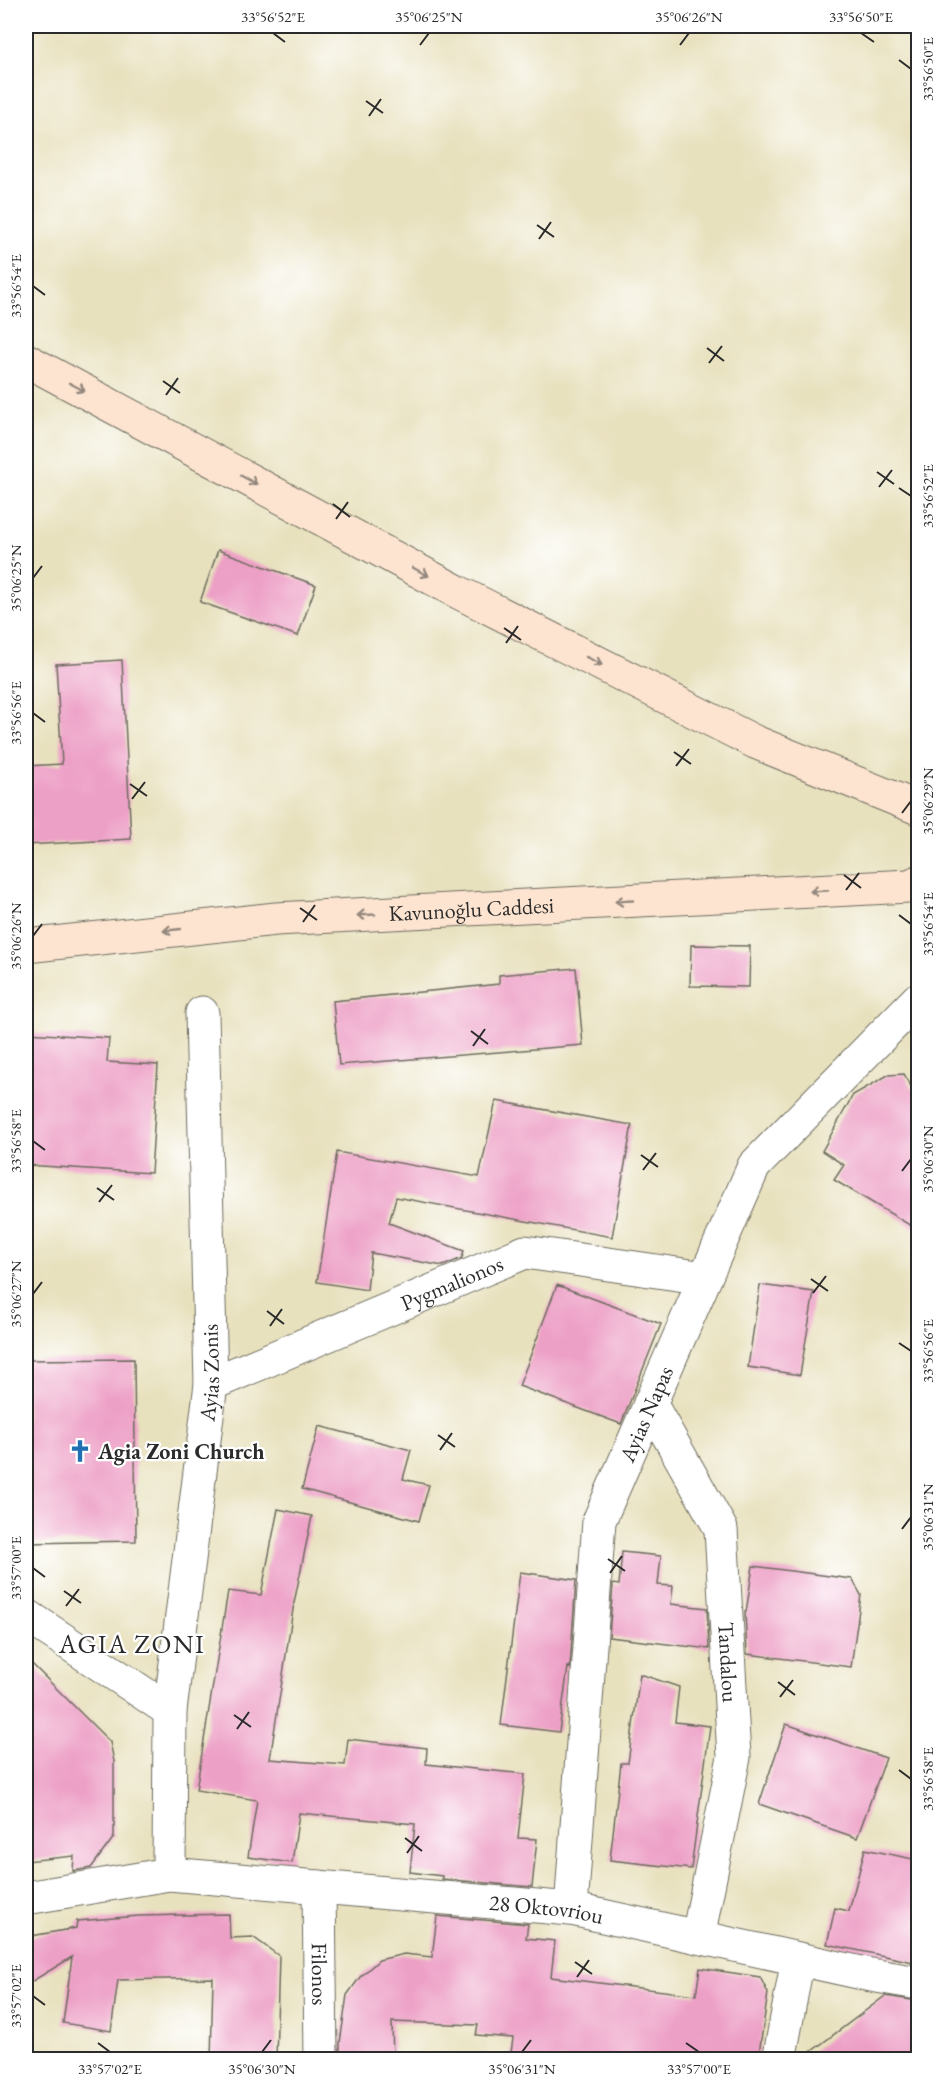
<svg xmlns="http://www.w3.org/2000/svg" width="944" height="2085" font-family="'EB Garamond',serif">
  <rect width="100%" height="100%" fill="#fff"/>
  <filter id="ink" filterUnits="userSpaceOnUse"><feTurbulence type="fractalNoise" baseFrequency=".0167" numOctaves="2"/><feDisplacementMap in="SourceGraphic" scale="12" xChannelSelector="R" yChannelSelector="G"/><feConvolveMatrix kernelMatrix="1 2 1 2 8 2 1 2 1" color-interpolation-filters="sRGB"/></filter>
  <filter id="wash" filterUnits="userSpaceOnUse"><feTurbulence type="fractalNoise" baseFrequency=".008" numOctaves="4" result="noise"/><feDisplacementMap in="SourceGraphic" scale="24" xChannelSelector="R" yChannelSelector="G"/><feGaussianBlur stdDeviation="1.35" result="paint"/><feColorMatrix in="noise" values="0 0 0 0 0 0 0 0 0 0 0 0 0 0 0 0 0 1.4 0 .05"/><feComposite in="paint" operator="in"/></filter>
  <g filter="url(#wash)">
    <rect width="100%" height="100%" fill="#e8e1be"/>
    <g id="blocks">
      <path fill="#eda0c6" d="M218,550l98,35 -18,51 -98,-34z
        M122,660l9,179 -105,6v-79l36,-2 -6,-100z
        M691,945l59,1 -1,41 -59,-1z
        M576,968l7,77 -244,20 -6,-64 166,-17v-9z
        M26,1033l83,5 -2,24 51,3 -7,108 -125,-8z
        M904,1074l14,24v132l-84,-50 10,-15 -22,-14 31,-56 35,-20z
        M496,1101l136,24 -20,112 -216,-40 -7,26 75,28 -2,7 -19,8 -72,-13 -4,37 -50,-8 20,-130 142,25z
        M557,1285l104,39 -40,100 -102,-38z
        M760,1285l54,7 -14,83 -52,-8z
        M134,1359l2,182 -110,2v-183z
        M319,1426l92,24 -8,29 26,6 -10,36 -117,-32z
        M278,1509l34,7 -18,87 -24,156 75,6 3,-26 79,9 -1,16 99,10 -7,64 19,1 -5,48 -90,-8v-3l-32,-4 5,-48 -116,-11 -7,50 -44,-6 9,-57 -61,-10 32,-199 33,4z
        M622,1552l39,4 -3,29 15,1 -2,18 36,4 2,41 -100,-12 4,-53 6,1z
        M753,1566l99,13 9,16 -10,72 -104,-13 -2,-42h1z
        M520,1572l56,8 -6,88 -2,-1 -9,65 -58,-7z
        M26,1658l84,84 4,19v76l-23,31 -18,3 1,-15 -48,5z
        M640,1674l39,13 -4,35 35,4 -19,143 -81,-9 11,-97h7z
        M786,1724l100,34 -29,80 -98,-34z
        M865,1849l53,11v103l-91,-19 8,-36 14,3z
        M229,1914l1,24 23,-1 26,19 -3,104h-65l2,-82 -95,2 -7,51 -48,-8 9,-66 -46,28v-48l50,-9 1,-7 62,-5z
        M437,1916l91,8 -2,14 29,3 -4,36 145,18 4,-27 60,9 8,16 -10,67h-248l3,-22 -37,-3 2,-10 -86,-3 1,38h-53v-17l7,-48 13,-18 19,-17 25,-6 28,3z
        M885,1996l33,5v59h-118z"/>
    </g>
  </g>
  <g filter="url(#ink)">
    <use href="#blocks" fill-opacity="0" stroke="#6d6b5e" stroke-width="1.5"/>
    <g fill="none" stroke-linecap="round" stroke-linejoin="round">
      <g stroke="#6d6b5e" stroke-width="35">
        <g id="minor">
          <path id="s1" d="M211,1384l314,-132 180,26"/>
          <path id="s2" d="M650,1403l71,126 13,228 -36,180"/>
          <path d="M26,1615l144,96"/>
          <path id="s3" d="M169,1874l1,-163 41,-327 -9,-371"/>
          <path id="s4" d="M319,1887l2,173"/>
          <path id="s5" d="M26,1898l143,-24 402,35 300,66 47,8"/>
          <path id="s6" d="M571,1909l28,-388 155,-355 164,-167"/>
          <path d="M779,2060l19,-101"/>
        </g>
      </g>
      <g stroke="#6d6b5e" stroke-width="35">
        <g id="secondary">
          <path d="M26,360l430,231 299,151 163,66"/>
          <path id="s7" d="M26,946l250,-27 633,-33 9,-4"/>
        </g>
      </g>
      <use href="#minor" stroke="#fff" stroke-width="33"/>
      <use href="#secondary" stroke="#fde4d0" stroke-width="33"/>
    </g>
    <defs><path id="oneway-shaft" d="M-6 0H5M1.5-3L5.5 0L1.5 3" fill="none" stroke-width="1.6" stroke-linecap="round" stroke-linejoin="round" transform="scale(1.5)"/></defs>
    <g stroke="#94887e">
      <use href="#oneway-shaft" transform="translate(77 387) rotate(28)"/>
      <use href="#oneway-shaft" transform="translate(249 480) rotate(28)"/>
      <use href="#oneway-shaft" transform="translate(421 572) rotate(28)"/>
      <use href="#oneway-shaft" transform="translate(594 661) rotate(27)"/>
      <use href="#oneway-shaft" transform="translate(819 891) rotate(177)"/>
      <use href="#oneway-shaft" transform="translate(624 901) rotate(177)"/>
      <use href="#oneway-shaft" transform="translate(366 915) rotate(177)"/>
      <use href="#oneway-shaft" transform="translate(172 930) rotate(174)"/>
    </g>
  </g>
  <path fill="none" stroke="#2b2b2b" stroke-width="2" d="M273,33l12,9M861,33l13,9M420,45l9,-12M680,45l9,-12M899,60l12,9M366,101l17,12M369,116l12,-17M537,225l17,12M539,239l12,-17M33,286l12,9M707,348l17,13M709,363l13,-17M163,381l17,12M166,395l12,-17M877,472l17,12M879,487l13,-17M899,488l12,8M333,504l17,13M336,519l12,-17M33,578l9,-12M504,628l17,12M506,643l12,-17M33,713l12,9M674,752l17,12M676,766l13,-17M130,784l17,12M132,799l13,-17M902,813l9,-12M844,875l17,13M846,890l13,-17M300,908l17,12M899,915l12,9M303,922l12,-17M33,936l9,-12M471,1031l17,13M473,1046l12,-17M33,1141l12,9M641,1155l17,12M643,1170l13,-17M902,1171l9,-12M97,1188l17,12M99,1202l13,-17M811,1279l17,12M813,1293l13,-17M33,1294l9,-12M267,1311l17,13M270,1326l12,-17M899,1343l12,8M438,1435l17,12M440,1450l12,-17M902,1529l9,-12M608,1559l17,12M33,1568l12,9M610,1573l12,-17M64,1591l17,12M66,1606l13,-17M778,1682l17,13M780,1697l13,-17M234,1715l17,12M237,1729l12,-17M899,1770l12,9M405,1838l17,13M407,1853l12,-17M575,1962l17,12M577,1977l12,-17M33,1996l12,9M98,2043l12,9M686,2043l13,9M262,2052l9,-12M522,2052l9,-12"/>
  <defs>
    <g id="church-bare" transform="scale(1.8)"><path d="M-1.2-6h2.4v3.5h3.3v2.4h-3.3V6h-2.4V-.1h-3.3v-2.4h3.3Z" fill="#1f6fb2" stroke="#fff" stroke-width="2.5" paint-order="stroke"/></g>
  </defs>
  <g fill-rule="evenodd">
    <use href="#church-bare" x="80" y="1451"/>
  </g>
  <g text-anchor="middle" stroke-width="4.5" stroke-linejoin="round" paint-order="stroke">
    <g font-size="22" fill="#2b2b2b" stroke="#fff">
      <text dy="8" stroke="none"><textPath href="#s7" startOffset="447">Kavunoğlu Caddesi</textPath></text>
      <text dy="8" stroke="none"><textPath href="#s1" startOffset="261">Pygmalionos</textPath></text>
      <text dy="8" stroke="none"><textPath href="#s3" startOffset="504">Ayias Zonis</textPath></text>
      <text dy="8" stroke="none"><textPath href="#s6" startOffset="506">Ayias Napas</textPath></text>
      <text dy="8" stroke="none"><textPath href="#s2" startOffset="278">Tandalou</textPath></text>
      <text dy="8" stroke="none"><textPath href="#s5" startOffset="524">28 Oktovriou</textPath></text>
      <text dy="8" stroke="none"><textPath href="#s4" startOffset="87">Filonos</textPath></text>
    </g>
    <g font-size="22" font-weight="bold" fill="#2b2b2b" stroke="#fff" text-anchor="start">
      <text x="98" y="1459">Agia Zoni Church</text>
    </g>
    <g font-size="26" letter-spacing="1.5" fill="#2b2b2b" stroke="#fff">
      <text x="132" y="1653">AGIA ZONI</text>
    </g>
  </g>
  <rect width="944" height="2085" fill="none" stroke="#fff" stroke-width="66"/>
  <rect x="33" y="33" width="878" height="2019" fill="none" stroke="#2b2b2b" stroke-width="2"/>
  <g font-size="15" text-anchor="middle" fill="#2b2b2b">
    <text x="273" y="22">33°56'52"E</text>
    <text x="429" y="22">35°06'25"N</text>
    <text x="689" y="22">35°06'26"N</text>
    <text x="861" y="22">33°56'50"E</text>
    <text transform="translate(928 69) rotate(-90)" y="5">33°56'50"E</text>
    <text transform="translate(16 286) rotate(-90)" y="5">33°56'54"E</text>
    <text transform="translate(928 496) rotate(-90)" y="5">33°56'52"E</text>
    <text transform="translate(16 578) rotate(-90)" y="5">35°06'25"N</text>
    <text transform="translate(16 713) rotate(-90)" y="5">33°56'56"E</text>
    <text transform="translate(928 801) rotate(-90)" y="5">35°06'29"N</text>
    <text transform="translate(928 924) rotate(-90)" y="5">33°56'54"E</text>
    <text transform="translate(16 936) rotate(-90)" y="5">35°06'26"N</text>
    <text transform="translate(16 1141) rotate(-90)" y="5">33°56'58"E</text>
    <text transform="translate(928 1159) rotate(-90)" y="5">35°06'30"N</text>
    <text transform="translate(16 1294) rotate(-90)" y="5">35°06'27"N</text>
    <text transform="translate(928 1351) rotate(-90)" y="5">33°56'56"E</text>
    <text transform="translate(928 1517) rotate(-90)" y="5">35°06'31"N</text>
    <text transform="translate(16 1568) rotate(-90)" y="5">33°57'00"E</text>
    <text transform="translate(928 1779) rotate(-90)" y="5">33°56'58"E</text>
    <text transform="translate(16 1996) rotate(-90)" y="5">33°57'02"E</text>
    <text x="110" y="2074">33°57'02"E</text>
    <text x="262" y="2074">35°06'30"N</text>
    <text x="522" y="2074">35°06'31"N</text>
    <text x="699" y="2074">33°57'00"E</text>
  </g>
</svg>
